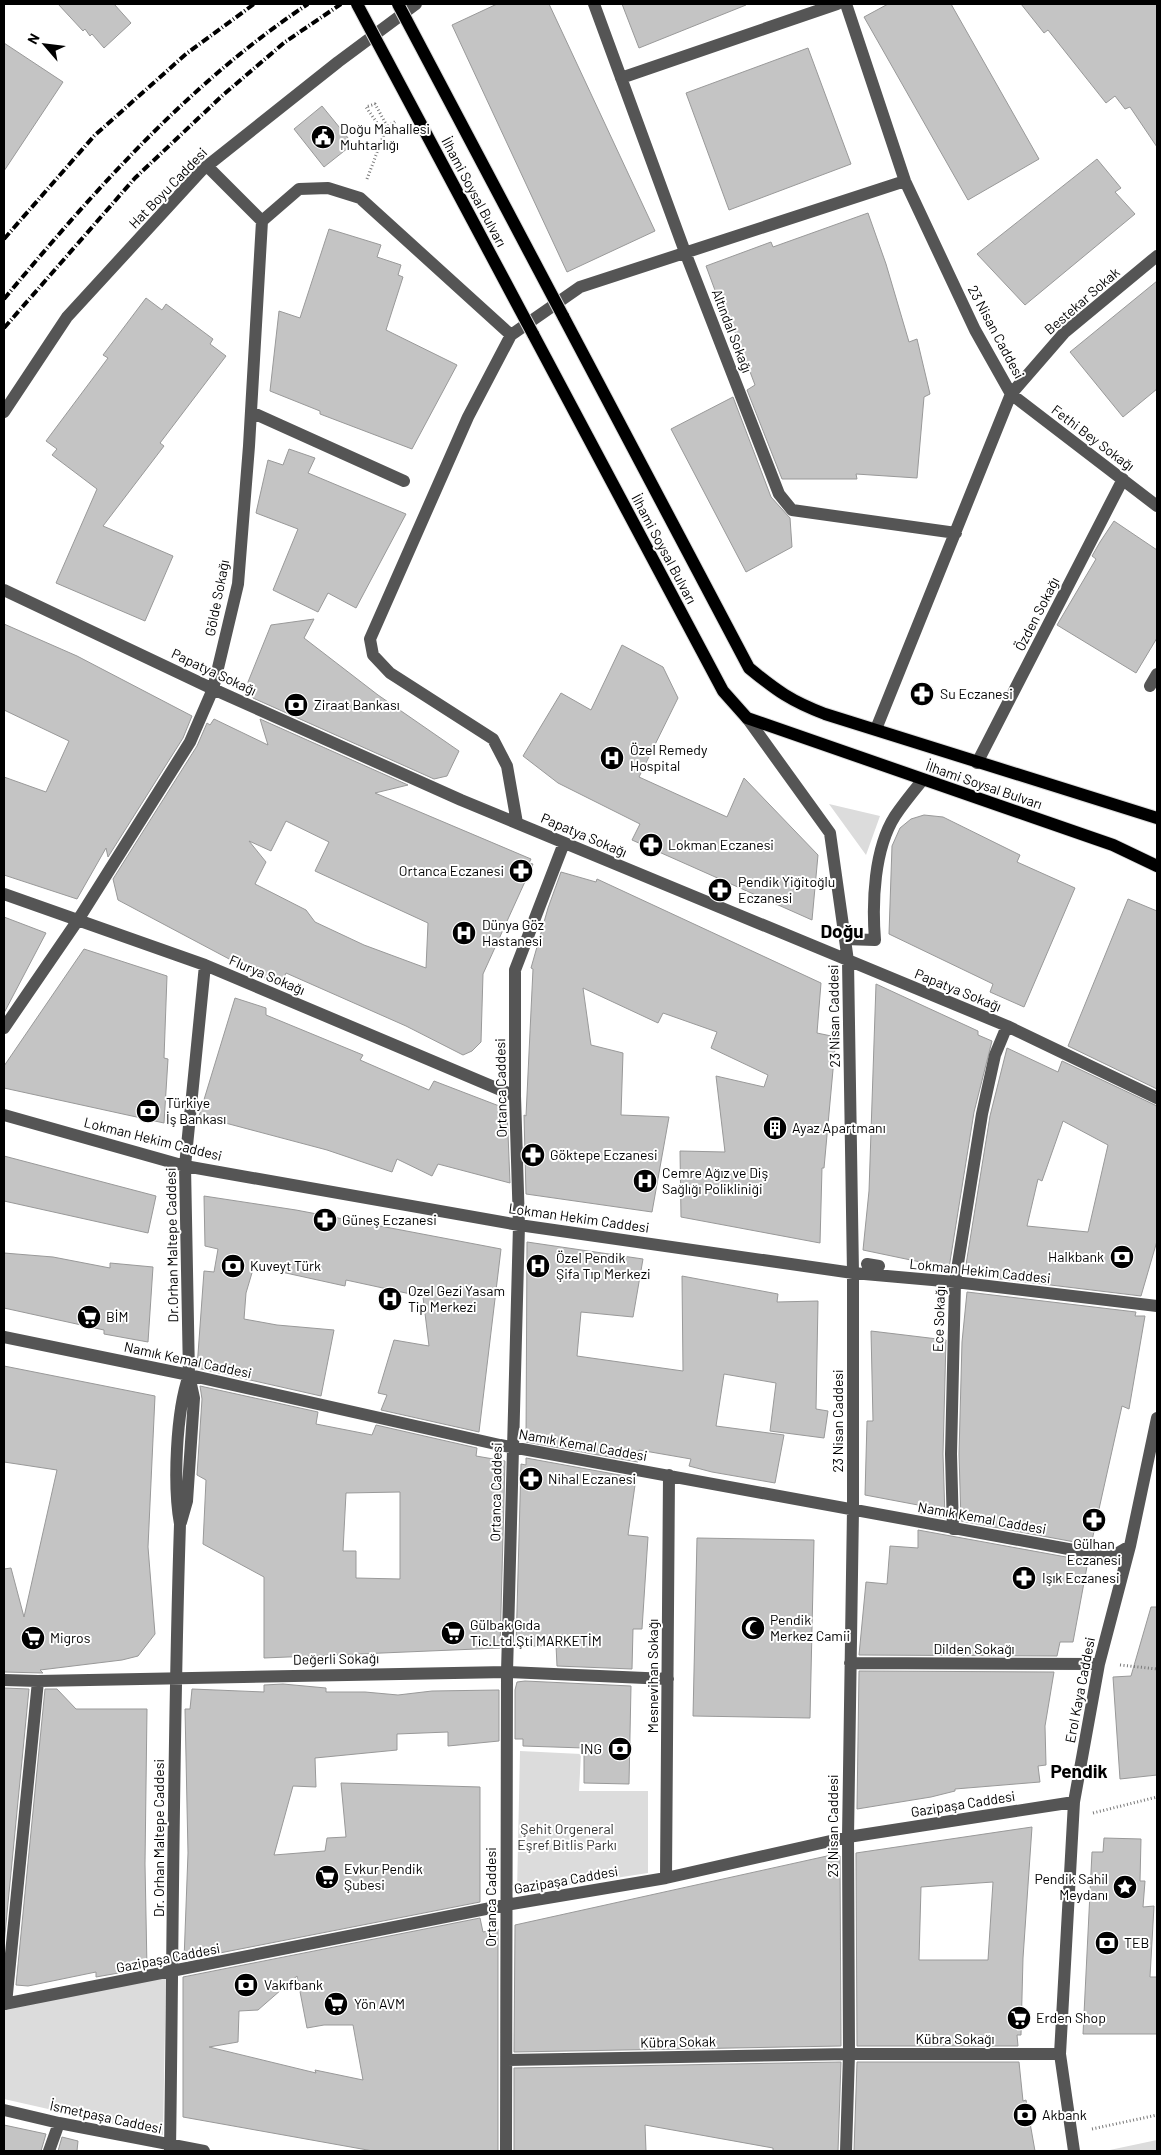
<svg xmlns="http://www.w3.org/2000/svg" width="1161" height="2155" font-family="Barlow,sans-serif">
  <rect width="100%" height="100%" fill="#fff"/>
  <path fill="#dcdcdc" d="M829,804l51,12 -14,39z
    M520,1751l61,3 -2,37h69v82l-131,20z
    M166,1968l-3,167 -159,-36v-95z
    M1157,2140v11h-52z"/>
  <path fill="#c4c4c4" stroke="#999" fill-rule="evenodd" d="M58,4h56l17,19 -27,25 -12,-14 -2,2 -5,-7 -2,2z
    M497,4h52l106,227 -88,41 -115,-247z
    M622,4h124v1l-107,43z
    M888,4h63l88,155 -71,41 -104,-183z
    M1021,4h136v143l-27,-40 -5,2 -10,-13 -9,7 -58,-73 -4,3z
    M4,43l59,39 -59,89z
    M808,48l43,116 -122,46 -43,-117z
    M322,106l31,38 -29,23 -30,-38z
    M1097,159l24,29 -6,4 20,22 -110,91 -48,-51z
    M868,213l18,51 23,78 8,-3 13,55 -6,3 -7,81 -61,-4 1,5h-75l-35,-89 8,-5 -28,-74 -4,1 -17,-46 65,-24 2,5z
    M329,229l52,16 -4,12 24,8 -3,10 5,2 -17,53 71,35 -45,84 -92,-35v-3l-50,-20 9,-80 21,7z
    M1157,281v108l-34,28 -53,-65z
    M146,298l16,12 4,-6 47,35 -3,5 16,12 -66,87 4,3 -61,80 70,30 -28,65 -89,-38 41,-94 -45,-34 5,-6 -11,-8 62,-83 -5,-3z
    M733,397l38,100 19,21 2,29 -46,25 -75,-143z
    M289,449l26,9 -7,15 98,41 -50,94 -28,-15 -10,19 -45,-22 25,-61 -42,-16 12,-53 15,5z
    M1114,521l43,29v88l-21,35 -79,-48 39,-66 -4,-3 8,-14z
    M314,619l-10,19 74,57 81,56 -12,25 -13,3 -181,-81 -5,-16 23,-57z
    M4,624l73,32 115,60 -9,22 -75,119 -2,-9 -29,51 -73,-24v-98l42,15 23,-51 -65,-31z
    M622,645l41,22 15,31 -39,79 88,40 17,-39 74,77 -6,65 -180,-80 8,-16 -82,-41 -35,-27 38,-63 30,17z
    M214,719l54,26 -8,-26 148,66 -33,8 156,66 -2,4 4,1 -50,110 -2,68 -9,9 -9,4 -57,-29 -120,-53 -6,13 -162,-86 -5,-21 84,-133 10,-23 3,2zM286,821l43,21 -14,29 113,52 -2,45 -62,-23 -49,-23 -9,-12 -51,-26 11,-22 -17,-21 22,10z
    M924,815l19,2 77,38 -3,7 58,26 -51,119 -34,-15 3,-8 -104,-50 3,-88 8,-18 11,-9z
    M561,872l35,10 1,-3 224,104 -4,50 19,4 -12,131h-2l-2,75 -139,-26 -1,-66 45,1 -9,-76 48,11 4,-12 -57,-27 6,-16 -54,-19 -5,10 -75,-35 8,57 32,8 -2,62 48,2 -17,95 -126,-18 -2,-79 2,1 7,-147 -2,-1 17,-60z
    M1128,899l29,12v178l-89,-43z
    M4,917l42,16 -42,80z
    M84,949l83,27 -3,82 4,1 -4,64 -160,-35v-22z
    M876,984l102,47v4l14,6 -18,71 -25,156 -86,-18 6,-59z
    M235,998l31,10v7l97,40 -3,5 69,30 5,-9 73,28 3,74 -72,-19 -6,12 -35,-17 -5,13 -65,-22 -128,-34z
    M1007,1048l51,24 4,-11 95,45v135l-16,55 -173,-21v-3l-3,-1 25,-155zM1063,1121l45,24 -20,87 -61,-6 11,-47 4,2z
    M4,1156l152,40 -8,37 -144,-32z
    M204,1196l92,14 205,39 -22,183 -98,-22 6,-15 -9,-2 16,-53 35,6 -6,-49 -17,-4 -60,-13 -1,6 -91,-20 -8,27 -2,26 33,6 57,5 -13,66 -124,-28 7,-97 10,1 4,-23 -13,-3z
    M527,1242l116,17 -10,58 -52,-5 -4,44 106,15 -1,-95 96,18 -1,8 41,-1 -2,108 12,2 -4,27 -54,-7 6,-48 -52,-9 -8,52 68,9 -9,48 -63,-11 -23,-6 2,-7 -52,-9 -1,12 -112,-20z
    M4,1253l49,4 57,11v-5l43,4 -5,75 -44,-8v-4l-100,-22z
    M967,1292l169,20 -1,4h10l-16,93 -7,-3 -31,139 -130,-24 -2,-67 3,-112z
    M871,1331l75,9 -3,114 2,64 -27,-5v-8l-53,-10 2,-74h6z
    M4,1366l151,30 -7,151 7,87 -17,22 -16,4 -82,10 3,3 -39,-1v-103l7,-1 13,49 33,-147 -53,-8z
    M200,1386l118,26 -2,12 56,11 4,-10 101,23 -1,8 29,5 -5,187 -236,10v-81l-61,-33 3,-64 -9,-5 5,-76zM400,1492v87l-44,-1v-27h-13l3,-58z
    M526,1458l110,20 -8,57 20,2 -6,92h-9l-1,40 -75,-3 -1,-21 -40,2 5,-183 5,1z
    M918,1530l170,31 -15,81h-13l-3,14 -198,-1 7,-73 21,2 3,-38 28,2z
    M697,1538l117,2 -4,178 -117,-2z
    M1151,1607h6v168l-37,4 -7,-102 18,-1z
    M859,1671l195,1 -9,54 1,39 -8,1 2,16 -85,7v2l-24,6 -74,12z
    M525,1681l106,5 -2,98 -45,-1v-35l-61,-2v-7h-8v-49l2,-8z
    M283,1684l43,4v4h39l33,3 34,-4 67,-1v51l-51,5v-14l-51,2v16l-82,8 1,29 -23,-1 -19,69 51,-4 2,-13 19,-1 -5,-54 139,4v115l-296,58 4,-107 -3,-144h5l2,-20 72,3v-7z
    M4,1688l25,1 -25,255z
    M45,1689h12l19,20h71l-2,155 2,104 -51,9v-5l-68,14 -12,-1z
    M1032,1827l-9,131 -2,77h-4l1,11h-161l-1,-193zM993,1882l-5,78h-69l2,-73z
    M1104,1838l37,1 -1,42h5l-2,26 11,-1 -4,71h7v57h-74l9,-182h11z
    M827,1856h13l1,190 -327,6 1,-127z
    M480,1918l3,14 15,-3v222h-125l-190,-34v-140zM297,1976l10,52 17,-3h29l10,55 -48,-10 1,3 -107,-26 29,-5 1,-31 19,-1z
    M841,2062l-3,89h-65v-3l-128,-23 1,26h-132v-83z
    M857,2062h162l4,39 3,-1 9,51h-181z
    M4,2125l42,9 -5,17h-37z
    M62,2137l16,4 -1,10h-19z"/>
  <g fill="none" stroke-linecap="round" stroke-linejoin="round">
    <g stroke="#dbdbdb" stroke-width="14">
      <path id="major" d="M563,316l186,352c28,23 42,33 76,46l332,104
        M533,334l190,357 24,27 366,127 44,21"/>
    </g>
    <path stroke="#777" stroke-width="3" stroke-dasharray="1 2.5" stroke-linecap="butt" d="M387,126l-12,-22 -9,3 16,23 14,-9
      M367,179l20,-53
      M1120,1665l37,4
      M1093,1813l64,-16
      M1092,2129l65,-14"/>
    <path stroke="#555" stroke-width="12" d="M594,4l91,248 94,242 13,16 164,23
      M846,4l59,177 70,149 36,64 -135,335
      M621,78l216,-74
      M262,221l37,-32 29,-1 32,10 151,137 69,-48 325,-106
      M1157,256l-93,77 -53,61 146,112
      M511,335l-43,82 -98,222 3,16 17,18 103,66 14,27 10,57
      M4,412l63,-95 135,-147 136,-108 78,-58
      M251,412l153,69
      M4,590l209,99 248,111 546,226 150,72
      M1150,686l7,-12
      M747,718l83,115 18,128 5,312v236l-5,328 1,217 -3,97
      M977,763l146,-284
      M4,894l201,71 310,131
      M845,939l30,1c-3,-38 -1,-91 20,-124 8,-12 17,-23 26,-34
      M4,1028l74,-108 112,-178 23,-53 25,-105 11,-138 13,-225 -55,-55
      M4,1115l181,51 334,59 334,48 102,9 202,24
      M867,1264l12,2
      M4,1337l185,38 311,70 601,110 17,-2 12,-7
      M181,1522l6,-21 7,-103 -5,-23 -4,-209 20,-201
      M953,1529l-2,-75 4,-172 27,-168 13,-59 12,-29
      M850,1663l249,1
      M4,1680l34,1 469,-9 161,7
      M666,1878l3,-403
      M4,2004l502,-99 160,-27 182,-41 226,-35
      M6,2004l32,-323
      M507,2060l342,-6h211
      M4,2110l55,13 145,28
      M49,2151l10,-28
      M170,2151c3,-209 3,-418 10,-627 -7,-39 -4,-112 9,-149
      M506,2151l1,-479 12,-447 -4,-129v-126l49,-127
      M1074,2151l-14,-97 14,-252 25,-138 31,-118 27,-128"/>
    <use href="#major" stroke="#000" stroke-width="12"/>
    <path stroke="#000" stroke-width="4" stroke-dasharray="8 2.5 1 2.5" stroke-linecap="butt" d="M4,239l90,-103 92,-82 68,-50
      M4,299c90,-108 186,-217 304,-295
      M4,328l131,-150 88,-83 62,-53 56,-38"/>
    <g stroke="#dbdbdb" stroke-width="14" stroke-linecap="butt">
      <path id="major-bridge" d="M357,4l176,330
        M398,4l165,312"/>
    </g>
    <use href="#major-bridge" stroke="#000" stroke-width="12"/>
  </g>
  <defs>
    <g id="civic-disc" transform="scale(1.25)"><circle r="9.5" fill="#000" stroke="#fff"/><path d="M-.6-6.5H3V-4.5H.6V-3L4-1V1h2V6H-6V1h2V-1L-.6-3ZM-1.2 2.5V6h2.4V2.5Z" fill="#fff"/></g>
    <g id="pharmacy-disc" transform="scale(1.25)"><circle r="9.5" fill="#000" stroke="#fff"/><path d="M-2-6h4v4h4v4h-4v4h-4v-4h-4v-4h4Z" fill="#fff"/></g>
    <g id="bank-disc" transform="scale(1.25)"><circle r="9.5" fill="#000" stroke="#fff"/><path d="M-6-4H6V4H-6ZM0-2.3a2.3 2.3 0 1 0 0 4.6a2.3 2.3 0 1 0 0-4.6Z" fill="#fff"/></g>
    <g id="hospital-disc" transform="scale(1.25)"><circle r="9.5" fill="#000" stroke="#fff"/><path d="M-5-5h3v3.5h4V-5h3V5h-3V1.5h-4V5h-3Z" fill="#fff"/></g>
    <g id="building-disc" transform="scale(1.25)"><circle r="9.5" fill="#000" stroke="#fff"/><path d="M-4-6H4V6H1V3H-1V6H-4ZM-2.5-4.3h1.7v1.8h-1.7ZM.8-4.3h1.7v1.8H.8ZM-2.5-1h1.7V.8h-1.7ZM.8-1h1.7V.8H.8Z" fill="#fff"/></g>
    <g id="supermarket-disc" transform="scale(1.25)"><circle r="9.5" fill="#000" stroke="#fff"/><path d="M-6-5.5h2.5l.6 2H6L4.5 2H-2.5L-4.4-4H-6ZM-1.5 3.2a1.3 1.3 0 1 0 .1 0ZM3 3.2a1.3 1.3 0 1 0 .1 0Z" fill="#fff"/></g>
    <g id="mosque-disc" transform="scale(1.25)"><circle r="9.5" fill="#000" stroke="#fff"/><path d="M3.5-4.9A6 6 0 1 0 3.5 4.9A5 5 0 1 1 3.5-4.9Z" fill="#fff"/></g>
    <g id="sight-disc" transform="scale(1.25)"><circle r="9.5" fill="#000" stroke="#fff"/><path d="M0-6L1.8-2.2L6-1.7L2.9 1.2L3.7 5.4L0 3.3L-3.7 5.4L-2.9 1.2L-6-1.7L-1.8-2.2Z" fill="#fff"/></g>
  </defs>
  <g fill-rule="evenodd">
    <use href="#civic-disc" x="323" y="137"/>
    <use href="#pharmacy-disc" x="922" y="694"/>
    <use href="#bank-disc" x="296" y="705"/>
    <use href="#hospital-disc" x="612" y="758"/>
    <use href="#pharmacy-disc" x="651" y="845"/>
    <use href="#pharmacy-disc" x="521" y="871"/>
    <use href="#pharmacy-disc" x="720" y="890"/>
    <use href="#hospital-disc" x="464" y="933"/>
    <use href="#bank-disc" x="148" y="1111"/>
    <use href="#building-disc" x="775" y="1128"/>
    <use href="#pharmacy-disc" x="533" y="1155"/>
    <use href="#hospital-disc" x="645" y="1181"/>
    <use href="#pharmacy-disc" x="325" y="1220"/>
    <use href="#bank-disc" x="1122" y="1257"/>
    <use href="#bank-disc" x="233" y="1266"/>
    <use href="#hospital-disc" x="538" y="1266"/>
    <use href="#hospital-disc" x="390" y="1299"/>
    <use href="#supermarket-disc" x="89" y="1317"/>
    <use href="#pharmacy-disc" x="531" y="1479"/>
    <use href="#pharmacy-disc" x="1094" y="1520"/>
    <use href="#pharmacy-disc" x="1024" y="1578"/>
    <use href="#mosque-disc" x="753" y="1628"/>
    <use href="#supermarket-disc" x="453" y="1633"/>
    <use href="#supermarket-disc" x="33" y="1638"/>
    <use href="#bank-disc" x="620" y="1749"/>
    <use href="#supermarket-disc" x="327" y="1877"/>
    <use href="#sight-disc" x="1125" y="1887"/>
    <use href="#bank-disc" x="1107" y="1943"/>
    <use href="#bank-disc" x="246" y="1985"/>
    <use href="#supermarket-disc" x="336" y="2004"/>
    <use href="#supermarket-disc" x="1019" y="2018"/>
    <use href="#bank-disc" x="1025" y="2115"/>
  </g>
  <g text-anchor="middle" stroke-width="4" stroke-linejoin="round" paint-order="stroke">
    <g font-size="14" fill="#000" stroke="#fff" text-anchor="start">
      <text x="340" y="134">Doğu Mahallesi<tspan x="340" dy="16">Muhtarlığı</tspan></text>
      <text x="940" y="699">Su Eczanesi</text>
      <text x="314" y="710">Ziraat Bankası</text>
      <text x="630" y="755">Özel Remedy<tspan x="630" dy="16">Hospital</tspan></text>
      <text x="668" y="850">Lokman Eczanesi</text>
      <text x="504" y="876" text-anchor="end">Ortanca Eczanesi</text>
      <text x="738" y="887">Pendik Yiğitoğlu<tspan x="738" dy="16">Eczanesi</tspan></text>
      <text x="482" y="930">Dünya Göz<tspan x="482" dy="16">Hastanesi</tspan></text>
      <text x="166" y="1108">Türkiye<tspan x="166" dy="16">İş Bankası</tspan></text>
      <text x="792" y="1133">Ayaz Apartmanı</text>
      <text x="550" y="1160">Göktepe Eczanesi</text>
      <text x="662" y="1178">Cemre Ağız ve Diş<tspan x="662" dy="16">Sağlığı Polikliniği</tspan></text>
      <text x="342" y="1225">Güneş Eczanesi</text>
      <text x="1104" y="1262" text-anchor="end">Halkbank</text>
      <text x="556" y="1263">Özel Pendik<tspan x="556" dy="16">Şifa Tıp Merkezi</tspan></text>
      <text x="250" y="1271">Kuveyt Türk</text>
      <text x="408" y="1296">Ozel Gezi Yasam<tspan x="408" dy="16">Tip Merkezi</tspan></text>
      <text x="106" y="1322">BİM</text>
      <text x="548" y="1484">Nihal Eczanesi</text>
      <text x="1094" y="1549" text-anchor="middle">Gülhan<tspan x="1094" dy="16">Eczanesi</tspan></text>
      <text x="1042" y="1583">Işık Eczanesi</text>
      <text x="770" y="1625">Pendik<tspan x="770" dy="16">Merkez Camii</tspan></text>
      <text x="470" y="1630">Gülbak Gıda<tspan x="470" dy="16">Tic.Ltd.Şti MARKETİM</tspan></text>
      <text x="50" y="1643">Migros</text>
      <text x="602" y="1754" text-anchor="end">ING</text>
      <text x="344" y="1874">Evkur Pendik<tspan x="344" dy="16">Şubesi</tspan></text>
      <text x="1108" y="1884" text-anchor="end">Pendik Sahil<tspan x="1108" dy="16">Meydanı</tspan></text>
      <text x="1124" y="1948">TEB</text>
      <text x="264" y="1990">Vakıfbank</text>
      <text x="354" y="2009">Yön AVM</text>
      <text x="1036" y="2023">Erden Shop</text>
      <text x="1042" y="2120">Akbank</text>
    </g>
    <g font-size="14" fill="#000" stroke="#fff">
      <text transform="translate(168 188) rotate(-46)" y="5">Hat Boyu Caddesi</text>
      <text transform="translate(474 192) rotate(62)" y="5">İlhami Soysal Bulvarı</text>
      <text transform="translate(1082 301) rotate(-41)" y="5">Bestekar Sokak</text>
      <text transform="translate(732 331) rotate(69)" y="5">Altındal Sokağı</text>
      <text transform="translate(996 332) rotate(62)" y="5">23 Nisan Caddesi</text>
      <text transform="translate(1093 438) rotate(37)" y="5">Fethi Bey Sokağı</text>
      <text transform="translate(664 549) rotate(62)" y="5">İlhami Soysal Bulvarı</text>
      <text transform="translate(217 598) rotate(-79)" y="5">Gölde Sokağı</text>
      <text transform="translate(1037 614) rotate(-63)" y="5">Özden Sokağı</text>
      <text transform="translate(214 672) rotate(25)" y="5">Papatya Sokağı</text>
      <text transform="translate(984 785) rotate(19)" y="5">İlhami Soysal Bulvarı</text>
      <text transform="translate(584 835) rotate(23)" y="5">Papatya Sokağı</text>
      <text transform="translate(267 975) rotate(23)" y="5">Flurya Sokağı</text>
      <text transform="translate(958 990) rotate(22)" y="5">Papatya Sokağı</text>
      <text transform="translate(834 1016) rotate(-91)" y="5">23 Nisan Caddesi</text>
      <text transform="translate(501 1088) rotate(-91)" y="5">Ortanca Caddesi</text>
      <text transform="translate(153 1139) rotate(14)" y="5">Lokman Hekim Caddesi</text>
      <text transform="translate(579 1218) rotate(8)" y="5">Lokman Hekim Caddesi</text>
      <text transform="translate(172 1245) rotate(-91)" y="5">Dr.Orhan Maltepe Caddesi</text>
      <text transform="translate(980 1271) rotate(6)" y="5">Lokman Hekim Caddesi</text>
      <text transform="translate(939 1319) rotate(-88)" y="5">Ece Sokağı</text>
      <text transform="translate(188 1360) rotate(12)" y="5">Namık Kemal Caddesi</text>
      <text transform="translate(838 1421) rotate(-90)" y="5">23 Nisan Caddesi</text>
      <text transform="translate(583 1445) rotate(10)" y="5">Namık Kemal Caddesi</text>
      <text transform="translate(496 1492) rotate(-89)" y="5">Ortanca Caddesi</text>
      <text transform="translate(982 1518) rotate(10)" y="5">Namık Kemal Caddesi</text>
      <text x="974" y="1654">Dilden Sokağı</text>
      <text transform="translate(336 1659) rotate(-1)" y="5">Değerli Sokağı</text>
      <text transform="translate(653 1676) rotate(-90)" y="5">Mesnevihan Sokağı</text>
      <text transform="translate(1080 1690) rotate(-79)" y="5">Erol Kaya Caddesi</text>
      <text transform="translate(963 1804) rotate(-9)" y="5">Gazipaşa Caddesi</text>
      <text transform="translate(833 1826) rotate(-90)" y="5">23 Nisan Caddesi</text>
      <text transform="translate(159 1838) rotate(-90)" y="5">Dr. Orhan Maltepe Caddesi</text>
      <text transform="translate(566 1880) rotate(-10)" y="5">Gazipaşa Caddesi</text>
      <text transform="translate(491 1897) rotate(-90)" y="5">Ortanca Caddesi</text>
      <text transform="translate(168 1958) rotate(-11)" y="5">Gazipaşa Caddesi</text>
      <text x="955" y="2044">Kübra Sokağı</text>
      <text transform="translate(678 2042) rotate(-1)" y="5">Kübra Sokak</text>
      <text transform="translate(106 2117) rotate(12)" y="5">İsmetpaşa Caddesi</text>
    </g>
    <g font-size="14" fill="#333" stroke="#fff">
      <text x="567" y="1834">Şehit Orgeneral<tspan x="567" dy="16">Eşref Bitlis Parkı</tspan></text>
    </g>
    <g font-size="19" font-weight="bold" fill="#000" stroke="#fff">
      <text x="842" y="938">Doğu</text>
      <text x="1079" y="1778">Pendik</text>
    </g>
  </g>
  <rect width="1161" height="2155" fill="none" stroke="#000000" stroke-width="10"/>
  <g transform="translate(45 45) rotate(298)" stroke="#ffffff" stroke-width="4" paint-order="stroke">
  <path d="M0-4L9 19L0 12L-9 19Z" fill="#000000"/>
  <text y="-8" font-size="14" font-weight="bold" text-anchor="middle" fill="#000000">N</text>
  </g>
</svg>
